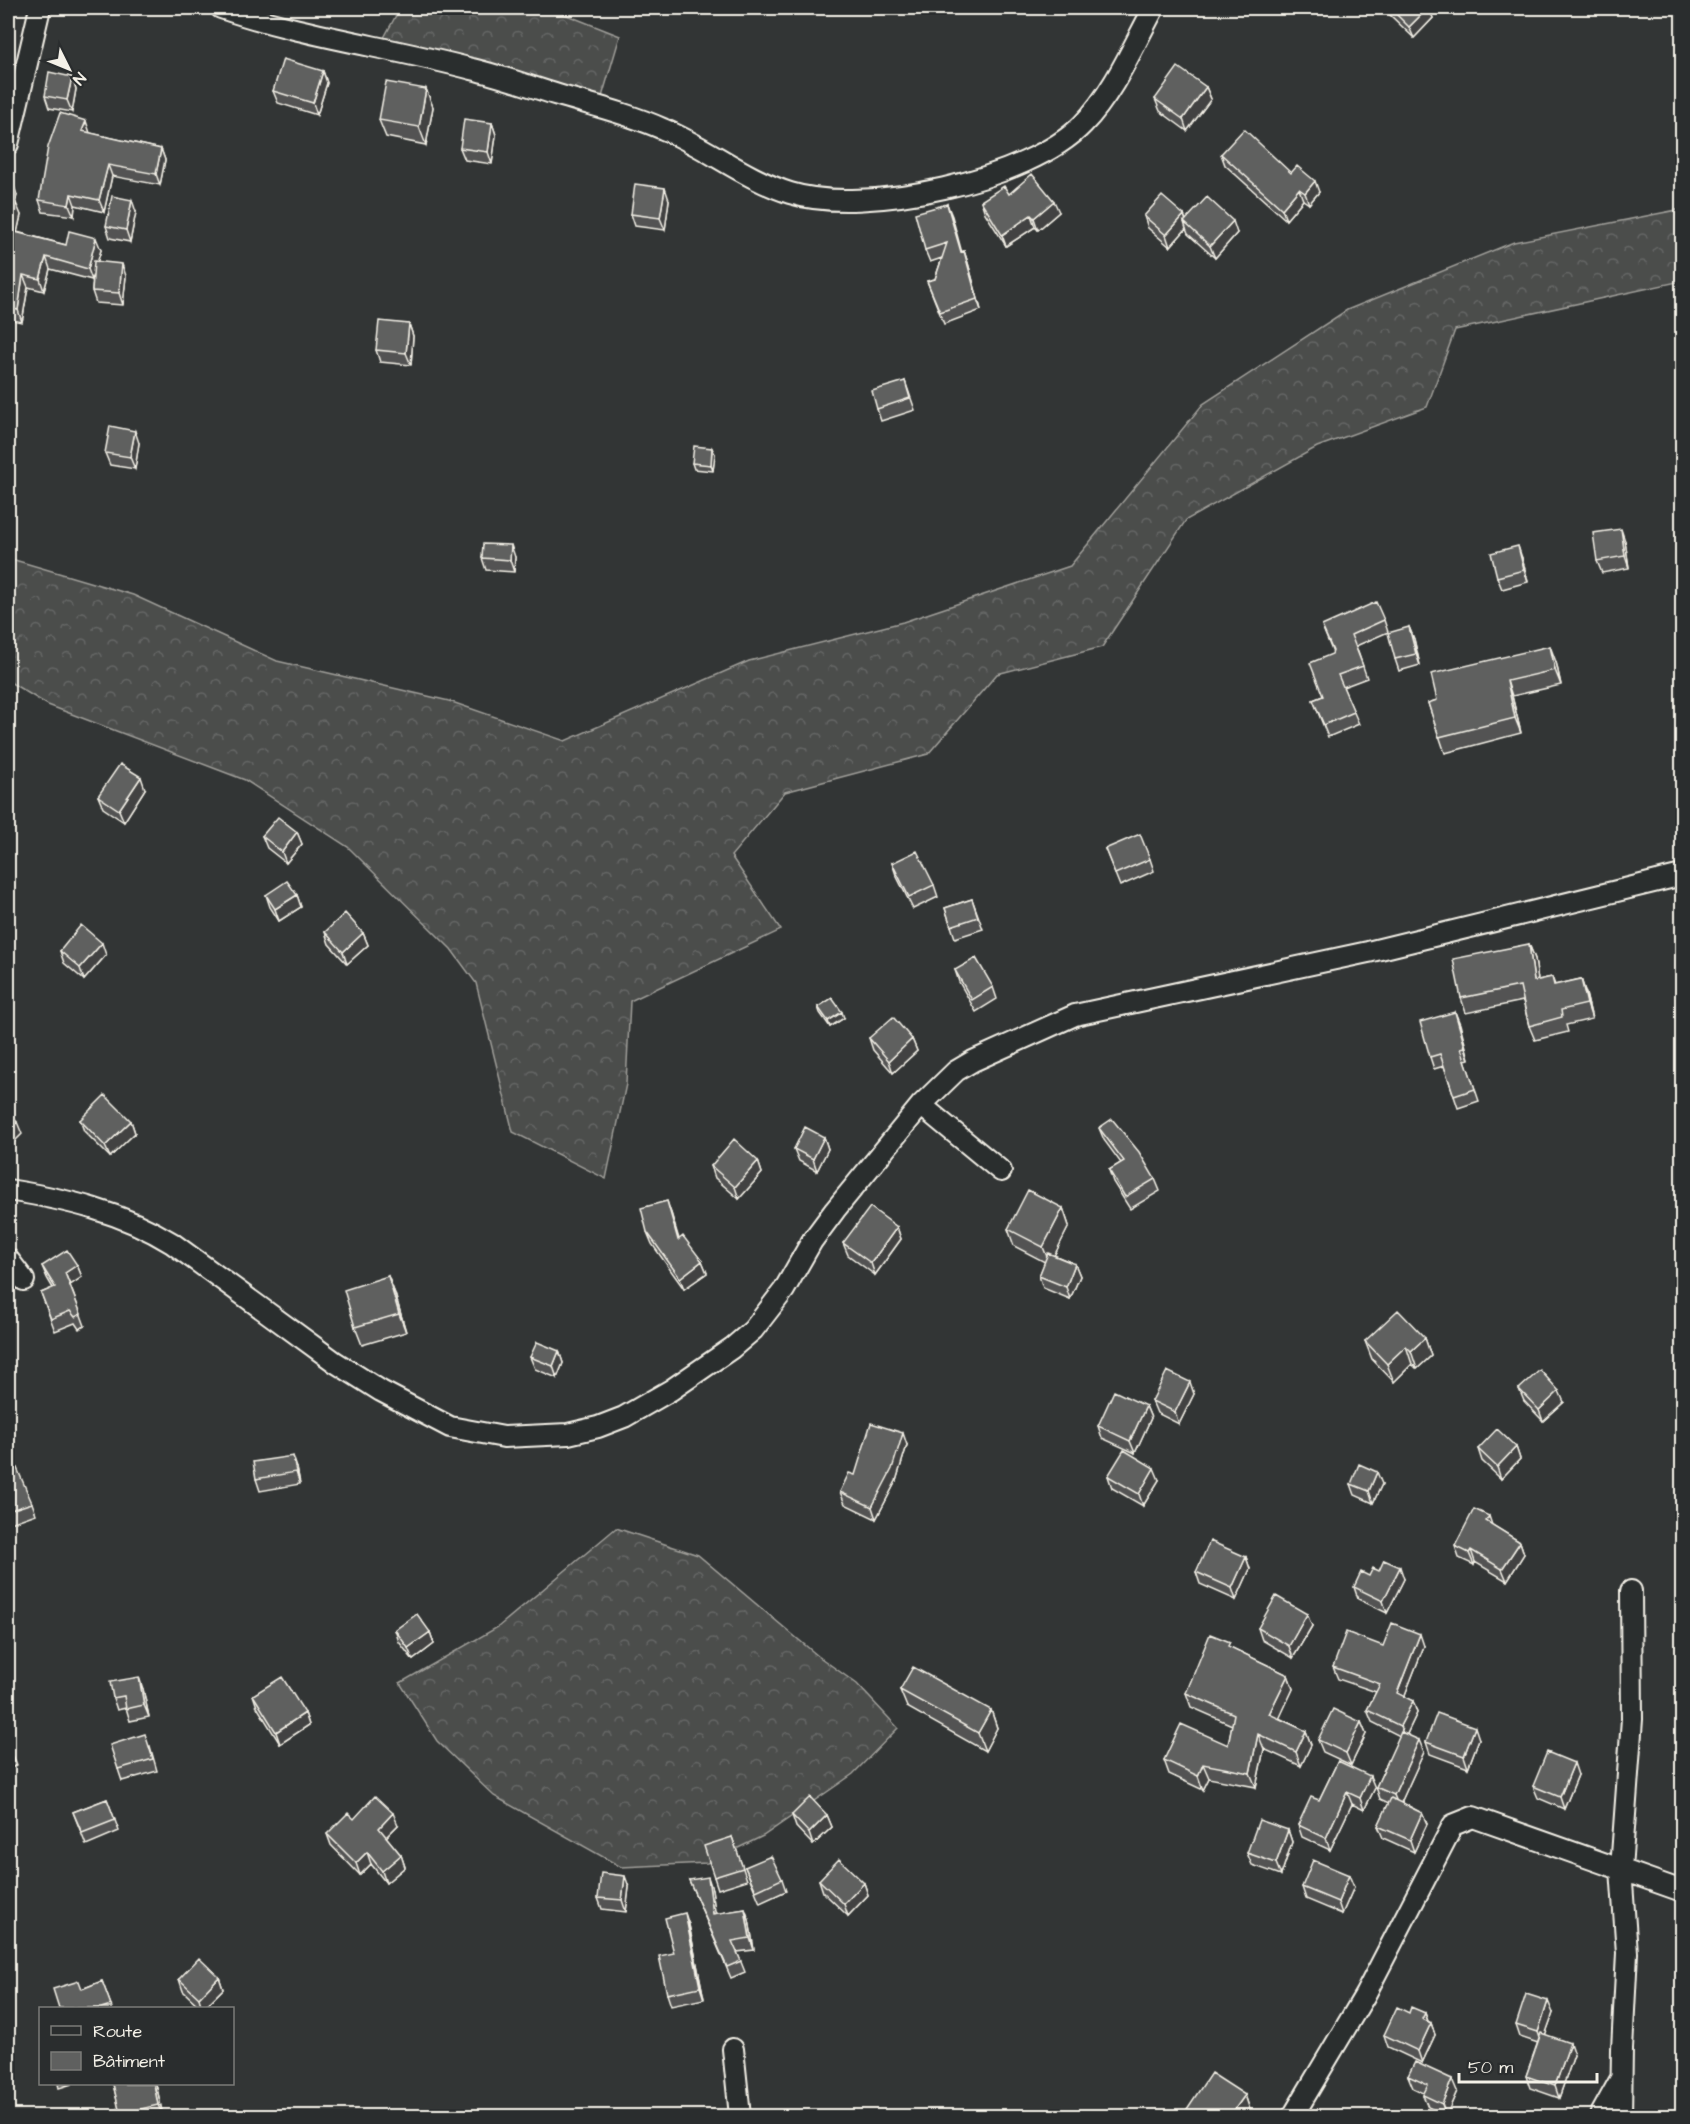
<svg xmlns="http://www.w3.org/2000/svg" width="1690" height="2124" font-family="'Architects Daughter',sans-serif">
  <defs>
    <pattern id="forest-crowns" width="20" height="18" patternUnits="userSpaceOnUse" patternTransform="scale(1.5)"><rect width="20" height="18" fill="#4b4d4c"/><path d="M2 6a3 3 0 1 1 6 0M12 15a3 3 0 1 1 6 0" fill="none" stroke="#666766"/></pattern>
  </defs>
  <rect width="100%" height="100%" fill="#323535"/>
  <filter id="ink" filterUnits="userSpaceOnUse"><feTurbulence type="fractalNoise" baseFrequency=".0167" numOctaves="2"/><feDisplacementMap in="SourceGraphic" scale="12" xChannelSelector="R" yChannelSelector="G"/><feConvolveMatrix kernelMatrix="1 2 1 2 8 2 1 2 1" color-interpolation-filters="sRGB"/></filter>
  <g filter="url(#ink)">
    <path fill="url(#forest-crowns)" stroke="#a09f9a" stroke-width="1.5" d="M400,8h149l71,28 -21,71 -221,-58z
      M1682,209v72l-227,49 -28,77 -110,40 -131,73 -84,127 -105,27 -69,80 -143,38 -54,64 50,74 -151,71 -4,83 -20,95 -93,-47 -37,-149 -25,-34 -103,-102 -103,-67 -197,-75 -40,-24v-123l125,37 144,66 172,40 116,40 184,-80 154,-39 167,-56 133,-162 144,-94 167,-68z
      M616,1528l82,27 120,101 39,28 41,44 -45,46 -90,62 -56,27 -86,4 -127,-71 -57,-55 -37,-58 98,-56z"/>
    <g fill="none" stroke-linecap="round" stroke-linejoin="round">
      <g stroke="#f4f1e8" stroke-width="24">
        <path id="minor" d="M221,8c82,28 168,39 251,61 29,7 57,17 86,26 34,10 72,19 105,34 44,18 80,49 127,64 73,23 240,-13 293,-69 31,-32 50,-78 71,-116
          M8,144l32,-136
          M921,1105l80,66
          M8,1190c57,9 114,22 164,53l163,119 46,29 69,36 54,10 64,-3 30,-7 26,-10 47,-27 61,-42 21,-18 31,-40 28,-49 23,-31 86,-105 35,-34 17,-10 102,-46 293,-63 314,-77
          M8,1259l16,21
          M733,2049l7,67
          M1293,2116l72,-121 88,-170 20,-8 209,74
          M1600,2116l20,-36
          M1621,2116l1,-67 5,-96 -6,-84 11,-150 -1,-128"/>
      </g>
      <use href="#minor" stroke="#2a2d2e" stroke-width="20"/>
    </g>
    <path fill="#525352" stroke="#f4f1e8" stroke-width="1.5" d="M1386,8h43l4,10 -19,20 -27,-26z
      M323,71l4,12 -10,32 -39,-12 -5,-12z
      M72,77l4,12 -4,23 -23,-4 -4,-12z
      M1206,87l5,12 -24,32 -27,-20 -5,-12z
      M426,89l7,18 -7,38 -40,-8 -7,-17z
      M492,123l4,12 -4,29 -27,-4 -5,-12z
      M90,133l71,16 4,11 -5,25 -48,-9 -8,36 -29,-7 -1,11 -31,-4 -4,-12z
      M1221,154l98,38 -10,12 -6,-4 -17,20 -61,-55z
      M8,182l9,13 -2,8 6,12 -4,17 49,13 35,5 -4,12 29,14 -3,29 -27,-2 -4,-12 1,-14 -1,3 -42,-11 -6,22 -16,-4 -6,35 -14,-3z
      M1009,194l50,18 -21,18 -3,-3 -29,19 -21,-33 -4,-12z
      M669,200l-4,30 -30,-4 -4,-12z
      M947,204l14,48 3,-1 4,12 13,47 -37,14 -17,-43 8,-2 7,-21 -12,4 -5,-12z
      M136,212l-6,30 -20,-4 -4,-12z
      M1184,215l2,6 51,12 -22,25 -27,-24 -2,-5 -16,18 -22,-19 -4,-12z
      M409,324l4,12 -2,29 -31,-3 -4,-12z
      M905,381l10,29 -34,11 -4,-12z
      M139,443l-4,26 -25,-4 -5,-12z
      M715,454l-2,17 -19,-2 -2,-6z
      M1625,541l4,27 -27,5 -5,-12z
      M515,557l-1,15 -28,-2 -4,-12z
      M1522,558l6,24 -26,7 -5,-12z
      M1384,620l4,12 -32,14 11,32 -24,9 16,37 -31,13 -15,-37 10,-4 10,-43 -11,-27z
      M1409,627l5,12 6,26 -21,6 -4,-12z
      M1556,662l5,23 -49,11 9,37 -76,20 -17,-50z
      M145,789l-21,33 -21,-14 -5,-12z
      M297,832l5,12 -16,19 -19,-15 -5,-12z
      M1105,849l45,10 4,12 -34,15z
      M892,863l42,22 4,12 -25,12 -17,-34z
      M266,895h31l4,12 -22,14 -9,-14z
      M972,899l11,30 -28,9 -10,-30z
      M325,932l38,1 5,12 -21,19 -18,-20z
      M1529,944l6,15 3,21 14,-3 3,8 26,-6 5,15 6,25 -26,6 2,7 -33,8 -6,-14 -6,-25 -57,12 -5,-15z
      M60,951l46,4 -22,25 -20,-17z
      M955,970l38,17 4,12 -21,13 -17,-30z
      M818,1007l26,11 -14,9 -10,-14z
      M1455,1012l14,47 -4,1 14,41 -21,7 -14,-42 -10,3 -4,-12z
      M869,1038l43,1 5,12 -24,22 -20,-23z
      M80,1120l51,1 4,12 -25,24 -26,-26z
      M1099,1128l56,51 5,12 -30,18 -17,-27 -4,-12 12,-7 -17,-23z
      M824,1137l4,12 -11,22 -18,-10 -5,-12z
      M758,1161l4,12 -23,26 -24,-21 -4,-12z
      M1063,1208l6,18 -15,29 21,9 5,12 -10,23 -27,-11 -4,-12 6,-14 -31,-16 -6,-17z
      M671,1213l8,26 23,22 5,12 -23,16 -32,-45 -5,-12z
      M897,1227l4,12 -26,36 -27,-20 -5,-12z
      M77,1265l5,12 -12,8 15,41 -6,3 -4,-6 -20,8 -14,-38 12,-5 -6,-10 -5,-12z
      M388,1276l7,18 11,38 -44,13 -7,-18z
      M1425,1338l6,18 -14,13 -5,-5 -18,18 -22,-23 -7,-18z
      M559,1351l4,12 -6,15 -22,-9 -5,-12z
      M1519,1389l45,13 -21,19 -19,-20z
      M1194,1394l-15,30 -22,-11 -5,-12z
      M1146,1406l5,12 -16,35 -33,-15 -4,-12z
      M907,1445l-11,36 -20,38 -31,-15 -5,-12 15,-17z
      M1516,1447l4,12 -19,20 -19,-18 -4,-12z
      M8,1464l24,39 4,11 -28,10z
      M297,1468l3,16 -40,7 -4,-12z
      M1108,1476l51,4 -16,26 -31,-18z
      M1351,1484h31l-9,19 -18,-8z
      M1492,1525l28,17 4,12 -17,27 -32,-19 -1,3 -15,-7 -4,-12z
      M1246,1557l4,12 -14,31 -36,-16 -4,-12z
      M1379,1571l25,8 -17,34 -29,-14 -4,-12 15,-11z
      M1312,1626l-19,32 -31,-18 -4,-12z
      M395,1630l35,2 4,12 -21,16 -14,-18z
      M1383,1646h41l-20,51 9,4 4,12 -10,21 17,18 -23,50 21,11 5,11 -13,28 -31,-14 -5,-12 11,-23 -9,-4 -4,-12 24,-51 -28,-14 -5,-12 9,-18 -38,-13 -5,-12z
      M1232,1648l56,27 5,14 -14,29 27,13 5,14 -10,21 -37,-17 -8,38 -47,-9 -6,12 -34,-16 -5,-14 64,-15 4,-20 -41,-18 -5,-14z
      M143,1689l6,28 -19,4 -4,-13 -9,2 -4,-12z
      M900,1690l91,20 6,18 -12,23 -78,-44z
      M253,1695l52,18 4,12 -29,19 -23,-37z
      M1361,1722l5,12 -15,31 -28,-13 -5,-12z
      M1479,1739l-11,29 -38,-14 -4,-12z
      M8,1743l9,22 -9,5z
      M150,1746l7,25 -35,10 -4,-12z
      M1338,1761l37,27 -11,22 -12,-6 -22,46 -28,-13 -4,-12 21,-25z
      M1578,1775l-14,34 -26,-11 -5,-12z
      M107,1799l12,32 -33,14 -13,-33z
      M792,1815h35l5,12 -19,18 -17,-18z
      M354,1819l44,6 -12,12 15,18 4,12 -19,16 -15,-19 -11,11 -29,-30 -4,-11z
      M1288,1830l4,12 -11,33 -29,-10 -5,-12z
      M732,1837l15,43 -29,9 -4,-12z
      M745,1867l37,12 4,12 -26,12z
      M689,1880l23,9 3,25 30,-5 4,11 5,30 -17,2 8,20 -14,6z
      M819,1880l45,3 4,12 -20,21 -25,-24z
      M629,1887l-3,25 -24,-3 -4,-11z
      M1302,1887h52l-12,27 -36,-15z
      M689,1925l15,74 -33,7 -4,-12 7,-41z
      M219,1977l4,12 -19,19h-3l-18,-17 -4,-12z
      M102,1981l10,27h-53l23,-19z
      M1409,2013h16l3,8 3,2 4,12 -13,28 -34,-16 -4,-12z
      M1553,2013l-8,22 29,20 -15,43 -29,-10 -4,-12 12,-33 -18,-6 -4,-12z
      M1408,2076l49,15 -11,25 -18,-9 -5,-12 1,-2 -11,-5z
      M58,2084h14l-13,4z
      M113,2084h43l7,32h-42z
      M1245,2095l6,18 -2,3h-59l-3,-7z"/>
    <path fill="#424342" stroke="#f4f1e8" stroke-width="1.5" d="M1428,8h1l4,10 -19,20 -5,-11z
      M323,71l4,12 -10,32 -4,-12z
      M72,77l4,12 -4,23 -5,-12z
      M1206,87l5,12 -24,32 -4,-12z
      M426,89l7,18 -7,38 -7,-18z
      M86,121l4,12 -8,-2z
      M492,123l4,12 -4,29 -4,-12z
      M161,149l4,11 -5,25 -4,-11z
      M108,165l4,11 -8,36 -5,-12z
      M1315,181l4,11 -10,12 -4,-11z
      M13,183l4,12 -4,18 -5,-12z
      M665,188l4,12 -4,30 -5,-12z
      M1299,189l4,11 -17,20 -4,-11z
      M71,194l4,11 -1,11 -5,-11z
      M132,200l4,12 -6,30 -4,-12z
      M1054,201l5,11 -21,18 -4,-12z
      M16,203l5,12 -6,27 -4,-11z
      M947,204l5,12 13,48 -4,-12z
      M1031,215l4,12 -29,19 -4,-11z
      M1184,215l3,10 -3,-3 2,7 -16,18 -4,-12z
      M1233,221l4,12 -22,25 -5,-12z
      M96,238l5,12 -9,30 -4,-11z
      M964,251l4,12 13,47 -4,-11z
      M46,257l4,12 -6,22 -4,-12z
      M122,264l4,12 -3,29 -4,-12z
      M23,275l5,12 -6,35 -4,-12z
      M409,324l4,12 -2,29 -5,-12z
      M135,431l4,12 -4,26 -5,-12z
      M712,448l3,6 -2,17 -2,-6z
      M1621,529l4,12 4,27 -4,-12z
      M511,545l4,12 -1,15 -4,-12z
      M1518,546l4,12 6,24 -4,-12z
      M1409,627l5,12 6,26 -4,-11z
      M1550,646l6,16 5,23 -6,-15z
      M1507,681l5,15 9,37 -6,-15z
      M141,777l4,12 -21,33 -5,-12z
      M297,832l5,12 -16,19 -4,-11z
      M297,895l4,12 -22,14 -4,-12z
      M363,933l5,12 -21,19 -4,-12z
      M102,943l4,12 -22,25 -4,-12z
      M1529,944l6,15 5,37 -6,-15z
      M1581,979l5,15 6,25 -5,-15z
      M842,1012l2,6 -14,9 -2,-6z
      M1455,1012l5,12 9,35 -4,-12z
      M912,1039l5,12 -24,22 -4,-12z
      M131,1121l4,12 -25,24 -5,-11z
      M17,1122l5,12 -14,14v-16z
      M824,1137l4,12 -11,22 -4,-12z
      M758,1161l4,12 -23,26 -4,-12z
      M667,1201l4,12 11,39 -4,-12z
      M1063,1208l6,18 -19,38 -7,-17z
      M897,1227l4,12 -26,36 -4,-12z
      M702,1261l5,12 -23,16 -4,-11z
      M1075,1264l5,12 -10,23 -4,-12z
      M77,1265l5,12 -12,8 -5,-12z
      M388,1276l7,18 11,38 -7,-18z
      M1425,1338l6,18 -14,13 -6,-18z
      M1406,1346l6,18 -18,18 -7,-18z
      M559,1351l4,12 -6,15 -4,-12z
      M1190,1382l4,12 -15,30 -4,-12z
      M1559,1391l5,11 -21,19 -4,-11z
      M1146,1406l5,12 -16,35 -5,-12z
      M903,1433l4,12 -11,36 -20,38 -4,-12z
      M1516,1447l4,12 -19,20 -4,-12z
      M293,1456l4,12 3,16 -4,-12z
      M1154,1468l5,12 -16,26 -4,-12z
      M1377,1472l5,12 -9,19 -4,-12z
      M1489,1516l4,12 -7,-7z
      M1520,1542l4,12 -17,27 -5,-12z
      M1471,1550l4,12 -1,3 -5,-12z
      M1246,1557l4,12 -14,31 -4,-12z
      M1400,1567l4,12 -17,34 -4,-12z
      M1307,1614l5,12 -19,32 -4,-12z
      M430,1632l4,12 -21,16 -5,-12z
      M1420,1634l4,12 -23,59 -4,-12z
      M1288,1675l5,14 -18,39 -6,-14z
      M139,1677l4,12 6,28 -5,-12z
      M1413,1701l4,12 -12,25 -5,-12z
      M991,1710l6,18 -12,23 -7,-18z
      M305,1713l4,12 -29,19 -4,-12z
      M1361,1722l5,12 -15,31 -5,-12z
      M1475,1727l4,12 -11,29 -4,-12z
      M1306,1731l5,14 -10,21 -5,-14z
      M1258,1734l6,15 -8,38 -6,-14z
      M1419,1740l5,12 -25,55 -5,-12z
      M1574,1763l4,12 -14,34 -4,-12z
      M1203,1764l6,14 -6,12 -5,-14z
      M1370,1776l5,12 -11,22 -4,-12z
      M1347,1792l5,12 -22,46 -4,-12z
      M393,1813l5,12 -15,15 -4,-12z
      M1422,1813l5,11 -13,28 -4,-12z
      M827,1815l5,12 -19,18 -4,-12z
      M1288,1830l4,12 -11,33 -5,-12z
      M367,1852l4,12 -11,11 -4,-12z
      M401,1855l4,12 -19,16 -4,-12z
      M1349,1875l5,12 -12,27 -4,-12z
      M625,1876l4,11 -3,25 -4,-12z
      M708,1877l4,12 5,37 -4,-12z
      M864,1883l4,12 -20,21 -4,-12z
      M745,1909l4,11 5,30 -4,-12z
      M685,1913l4,12 15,74 -4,-12z
      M219,1977l4,12 -19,19h-2l-3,-10z
      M1548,2001l5,12 -11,31 -4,-12z
      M1425,2013l4,12 -7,-6z
      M1431,2023l4,12 -13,28 -4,-12z
      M1570,2043l4,12 -15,43 -4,-12z
      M1452,2079l5,12 -11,25 -4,-12z
      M154,2084h2l7,32 -5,-11z
      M1245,2095l6,18 -2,3h-19z"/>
    <path fill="#5f605f" stroke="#f4f1e8" stroke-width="1.5" d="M1390,8h38l-19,19z
      M283,59l40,12 -10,32 -40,-12z
      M1178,67l28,20 -23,32 -28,-20z
      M49,72l23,5 -5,23 -22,-4z
      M386,82l40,7 -7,38 -40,-7z
      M60,113l26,8 -4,10 79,18 -5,25 -48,-9 -9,35 -28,-6 -2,11 -30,-5 9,-53z
      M464,119l28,4 -4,29 -28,-4z
      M1244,129l47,44 6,-7 18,15 -10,12 -6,-4 -17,20 -61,-55z
      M1032,174l22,27 -20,17 -3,-3 -29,20 -21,-34 23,-15 5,8z
      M8,182l5,1 -5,18 8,2 -5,28 55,14 3,-14 27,7 -8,31 -42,-12 -6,22 -17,-4 -5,35 -10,-2z
      M635,184l30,4 -5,30 -29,-4z
      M112,196l20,4 -6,30 -20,-4z
      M1162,196l22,19 -18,20 -22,-19z
      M1207,197l26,24 -23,25 -26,-24z
      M947,204l14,48 3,-1 13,48 -37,13 -13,-31 8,-2 12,-36 -22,7 -10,-37z
      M94,261l28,3 -3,29 -27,-2z
      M379,321l30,3 -3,29 -30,-3z
      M905,381l5,17 -33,11 -5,-18z
      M110,426l25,5 -5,26 -25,-4z
      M694,446l18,2 -1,17 -19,-2z
      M1621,529l4,27 -28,5 -4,-28z
      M483,544l28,1 -1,15 -28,-2z
      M1518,546l6,24 -27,7 -6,-24z
      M1376,602l8,18 -33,15 12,31 -25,9 16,37 -30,13 -11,-25 10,-4 -13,-33 22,-9 1,-3 -11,-25z
      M1409,627l7,27 -21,5 -7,-26z
      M1550,646l5,24 -48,11 8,37 -76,19 -11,-34 9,-3 -6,-26z
      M120,764l21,13 -22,33 -21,-14z
      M278,817l19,15 -15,20 -20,-16z
      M1140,834l10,25 -35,15 -10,-25z
      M917,851l17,34 -25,12 -17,-34z
      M287,881l10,14 -22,14 -9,-14z
      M972,899l6,18 -27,9 -6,-18z
      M345,913l18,20 -20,19 -18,-20z
      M81,925l21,18 -22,25 -20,-17z
      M1529,944l5,37 18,-4 2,8 27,-6 6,25 -26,6 1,7 -33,9 -9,-40 -59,12 -8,-39z
      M976,958l17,29 -21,13 -17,-30z
      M832,998l10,14 -14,9 -10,-14z
      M1455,1012l10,35 -4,1 14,41 -21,7 -14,-42 -10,3 -10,-35z
      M893,1017l19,22 -23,22 -20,-23z
      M105,1095l26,26 -26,25 -25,-26z
      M8,1112l9,10 -9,10z
      M1112,1119l27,33 16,27 -30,18 -16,-27 15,-9 -25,-33z
      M805,1127l19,10 -11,22 -19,-10z
      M734,1139l24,22 -23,26 -24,-21z
      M1028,1190l35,18 -20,39 -35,-18z
      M667,1201l11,39 5,-4 19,25 -22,17 -33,-46 -6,-24z
      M870,1207l27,20 -26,36 -28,-20z
      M67,1250l10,15 -12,8 16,41 -6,3 -5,-6 -19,8 -10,-26 14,-6 -13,-21z
      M1048,1253l27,11 -9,23 -27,-11z
      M388,1276l11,38 -44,13 -11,-37z
      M1398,1310l27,28 -14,13 -5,-5 -19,18 -22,-23z
      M537,1342l22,9 -6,15 -23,-9z
      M1540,1370l19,21 -20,19 -20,-21z
      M1167,1371l23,11 -15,30 -23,-11z
      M1114,1391l32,15 -16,35 -32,-15z
      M871,1423l32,10 -11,36 -20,38 -32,-15 9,-19 6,2z
      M1497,1429l19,18 -19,20 -19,-18z
      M1124,1450l30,18 -15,26 -31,-18z
      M293,1456l3,16 -40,7 -3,-17z
      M14,1461l18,42 -24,8v-47z
      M1359,1464l18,8 -8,19 -18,-7z
      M1474,1509l15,7 -3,5 34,21 -18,27 -31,-19 -2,3 -14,-7z
      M1210,1541l36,16 -14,31 -36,-16z
      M1384,1560l16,7 -17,34 -29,-14 7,-15 8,4 4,-8 6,3z
      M1276,1596l31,18 -18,32 -31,-18z
      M417,1614l13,18 -22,16 -13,-18z
      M1392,1623l28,11 -23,59 16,8 -13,25 -33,-16 13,-26 -47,-17 13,-35 37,14z
      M1210,1634l20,8 -2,4 60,29 -19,39 37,17 -10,21 -38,-18 -8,39 -47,-9 -5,12 -34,-16 17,-36 47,21 6,-31 -48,-21z
      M913,1667l78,43 -13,23 -78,-43z
      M139,1677l5,28 -18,4 -2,-13 -11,2 -3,-16z
      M282,1677l23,36 -29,19 -23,-37z
      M1333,1709l28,13 -15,31 -28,-13z
      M1437,1713l38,14 -11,29 -38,-14z
      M1401,1732l18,8 -25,55 -18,-8z
      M145,1734l8,25 -35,10 -8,-24z
      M8,1743l5,10 -5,3z
      M1547,1752l27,11 -14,34 -27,-11z
      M1338,1761l32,15 -10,22 -13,-6 -21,46 -28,-13 13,-28 8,3z
      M375,1796l18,17 -14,15 22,27 -19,16 -15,-19 -11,11 -29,-29 21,-21 6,6z
      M810,1797l17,18 -18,18 -17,-18z
      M1391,1798l31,15 -12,27 -32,-14z
      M107,1799l8,21 -33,13 -9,-21z
      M1259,1820l29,10 -12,33 -29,-10z
      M732,1837l11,31 -29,9 -10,-31z
      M771,1856l11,23 -26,12 -11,-24z
      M839,1859l25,24 -20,21 -25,-24z
      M1313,1860l36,15 -11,27 -36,-15z
      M601,1873l24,3 -3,24 -24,-2z
      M708,1877l5,37 32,-5 5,29 -18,3 9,20 -14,6 -38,-87z
      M685,1913l15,74 -33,7 -8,-38 15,-3 -9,-35z
      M199,1958l20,19 -20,21 -20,-19z
      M79,1981l3,8 20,-8 9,24 -10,3h-42l-6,-19z
      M1526,1994l22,7 -10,31 -22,-7z
      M1397,2007l12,6 2,-6 14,6 -3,6 9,4 -13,28 -34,-16z
      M1541,2033l29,10 -15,43 -29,-10z
      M1415,2062l37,17 -10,25 -19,-9 5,-10 -20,-9z
      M1211,2073l34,22 -15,21h-31l-12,-7z
      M113,2084h41l4,21 -38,9z"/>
  </g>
  <rect width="1690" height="2124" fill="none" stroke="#2a2d2e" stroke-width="30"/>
  <rect x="15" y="15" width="1660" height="2094" fill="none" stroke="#f4f1e8" stroke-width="2" filter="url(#ink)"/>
  <rect x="39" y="2007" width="195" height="78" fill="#2a2d2e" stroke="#7b7b78" stroke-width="1.5"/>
  <rect x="51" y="2026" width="30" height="9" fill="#2a2d2e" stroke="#7b7b78" stroke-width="1.5"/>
  <text x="93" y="2037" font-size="18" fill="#f4f1e8">Route</text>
  <rect x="51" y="2052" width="30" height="18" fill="#5f605f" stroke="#7b7b78" stroke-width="1.5"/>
  <text x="93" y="2067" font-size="18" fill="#f4f1e8">Bâtiment</text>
  <g transform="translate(69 69) rotate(133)" stroke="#2a2d2e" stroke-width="4.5" paint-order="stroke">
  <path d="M0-4.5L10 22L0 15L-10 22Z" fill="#f4f1e8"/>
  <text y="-9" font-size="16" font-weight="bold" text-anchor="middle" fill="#f4f1e8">N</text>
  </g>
  <path d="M1459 2073v9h138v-9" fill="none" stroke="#f4f1e8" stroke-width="3"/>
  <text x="1468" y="2073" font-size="18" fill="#f4f1e8" stroke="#2a2d2e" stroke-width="4.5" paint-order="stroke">50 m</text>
</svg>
